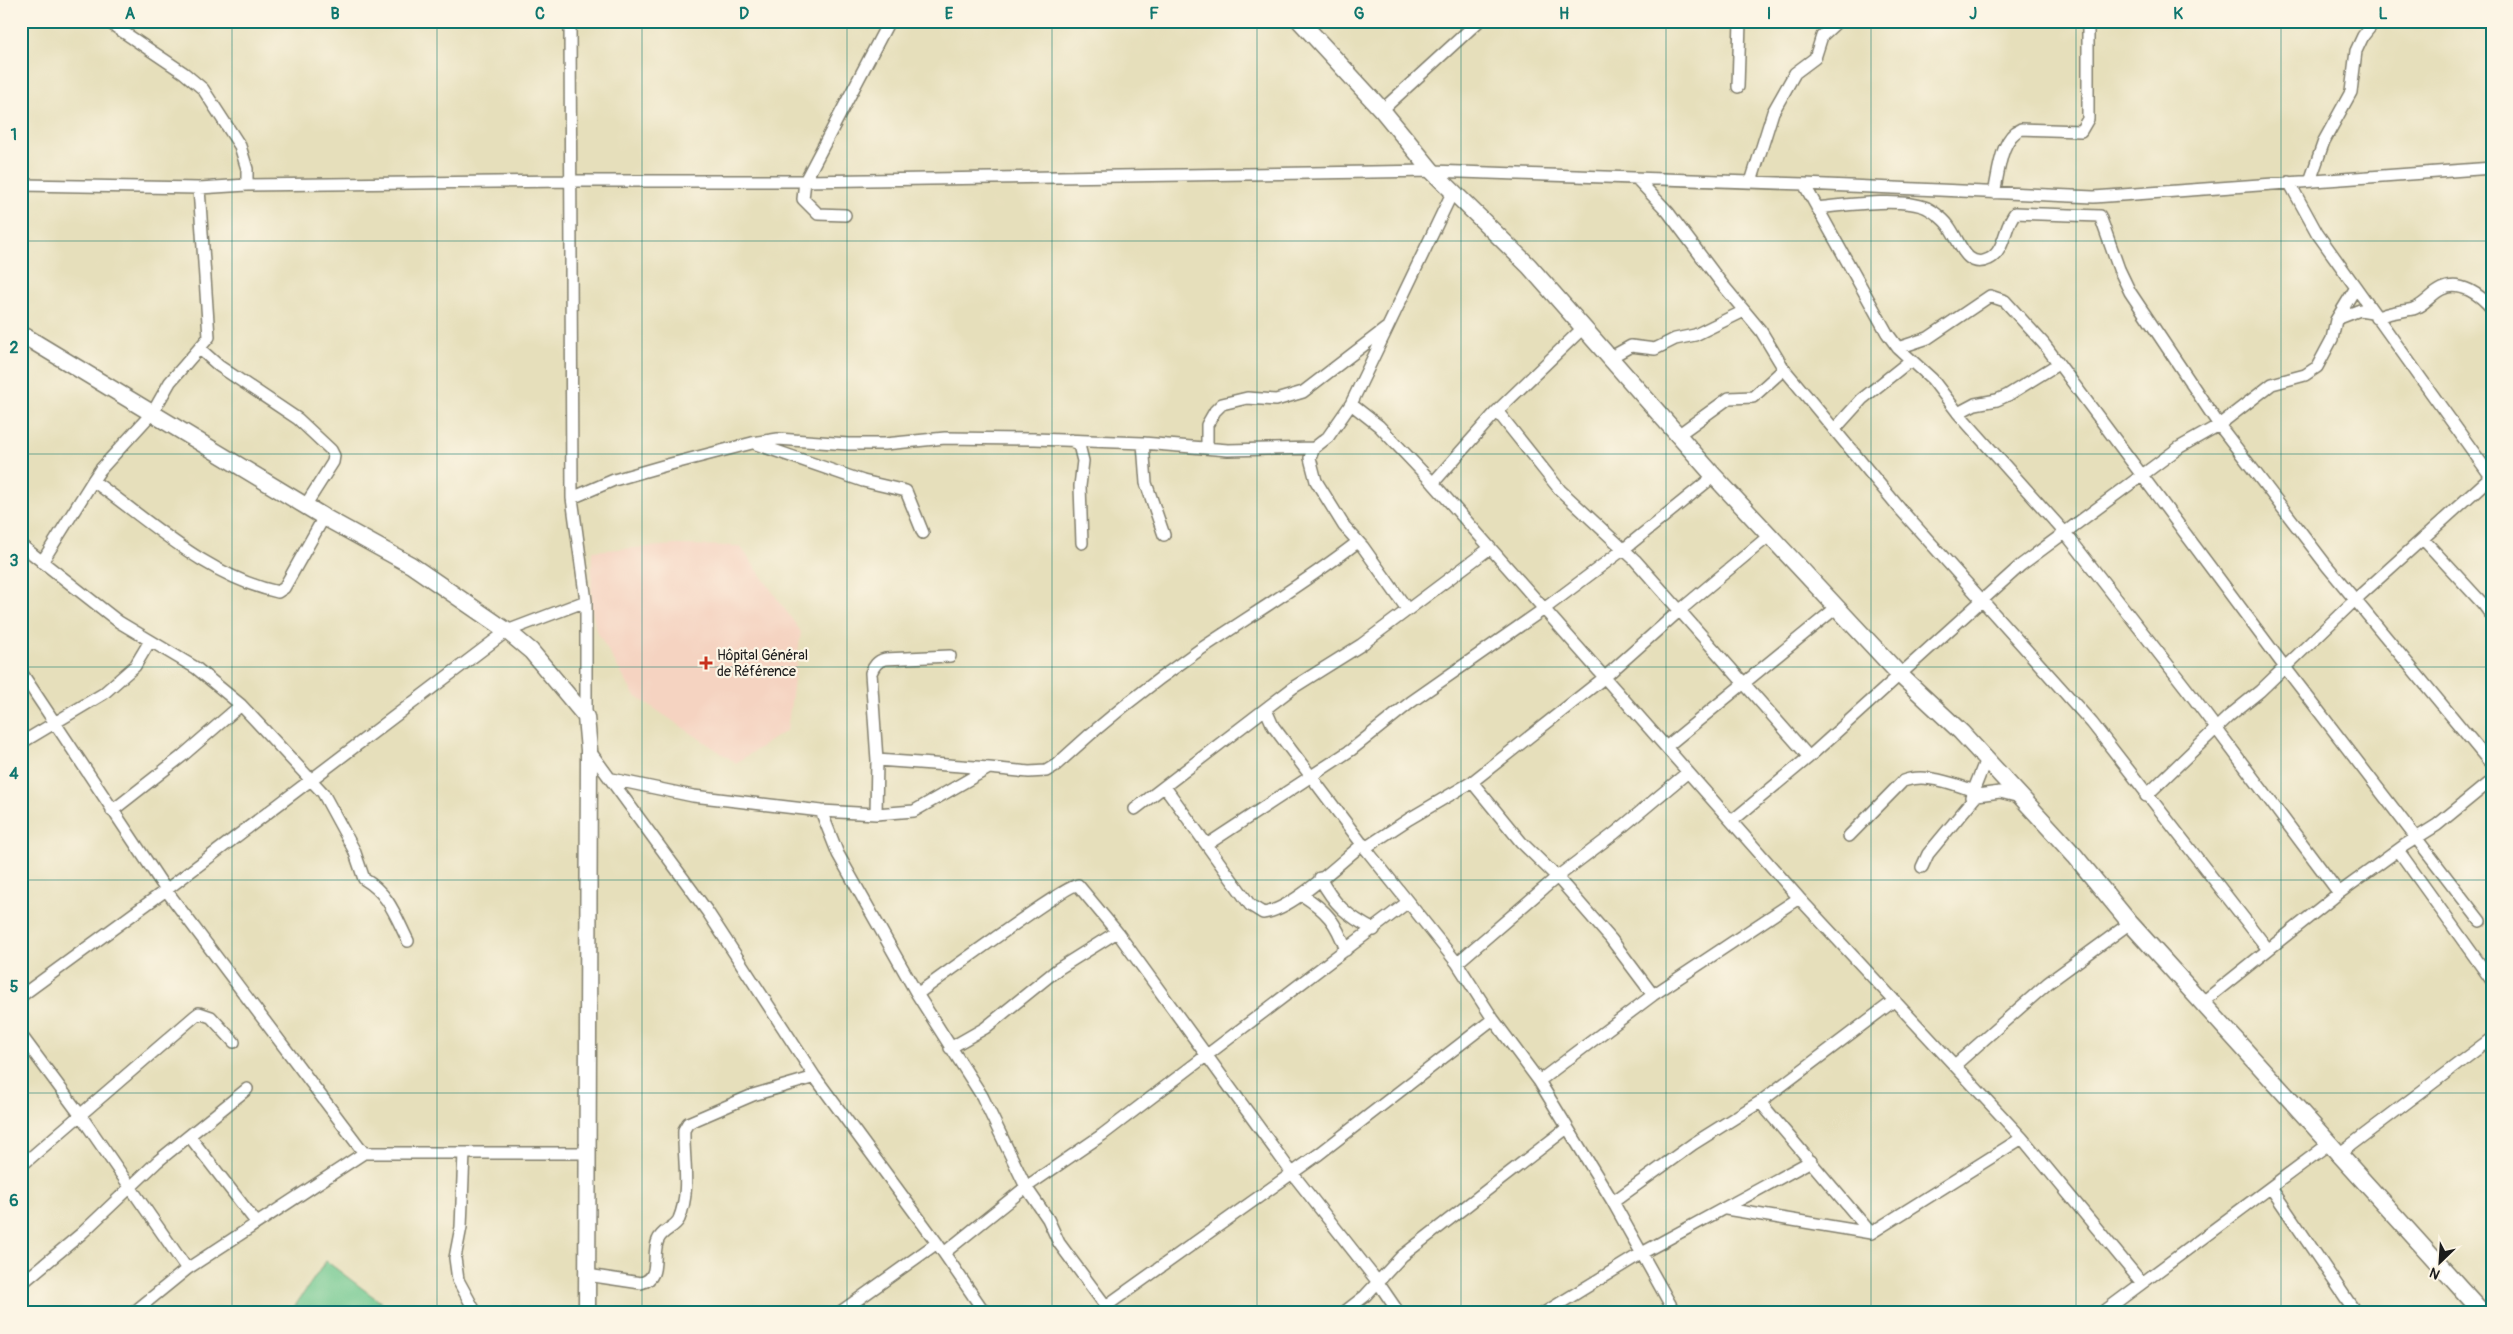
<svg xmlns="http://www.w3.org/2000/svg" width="2513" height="1334" font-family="Pangolin,sans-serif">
  <rect width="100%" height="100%" fill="#fcf5e5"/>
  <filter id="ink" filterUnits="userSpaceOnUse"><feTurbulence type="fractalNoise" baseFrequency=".02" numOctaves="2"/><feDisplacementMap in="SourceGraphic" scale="10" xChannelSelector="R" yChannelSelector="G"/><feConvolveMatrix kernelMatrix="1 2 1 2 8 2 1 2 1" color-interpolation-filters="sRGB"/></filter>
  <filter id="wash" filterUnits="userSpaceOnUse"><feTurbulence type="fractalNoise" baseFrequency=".0096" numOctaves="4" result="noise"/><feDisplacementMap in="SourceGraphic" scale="20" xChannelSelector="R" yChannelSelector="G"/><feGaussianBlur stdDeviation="1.12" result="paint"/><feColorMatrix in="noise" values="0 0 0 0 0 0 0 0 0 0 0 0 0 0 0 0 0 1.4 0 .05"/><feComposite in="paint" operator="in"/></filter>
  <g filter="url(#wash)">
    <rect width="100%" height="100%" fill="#e6dfbb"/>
    <path fill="#f5d3c1" d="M675,545l65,1 61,86 -14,98 -51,33 -102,-68 -38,-65 -5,-24 1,-55z"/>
    <path fill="#6fc88f" stroke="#467256" d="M326,1261l69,52h-105z"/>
  </g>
  <g filter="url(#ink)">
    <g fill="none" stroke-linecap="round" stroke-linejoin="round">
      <g stroke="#817e6c" stroke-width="14">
        <path id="street" d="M107,21l77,52 19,16 37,57 7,23v16
          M570,21l2,477 14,103v116
          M1738,87l2,-66
          M1382,110l97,-89
          M1637,179l31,33 54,72 39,47 23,38 117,141 191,213 175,225
          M2310,181l14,-40 27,-49 5,-41 7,-15 12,-15
          M1751,182l22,-70 22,-39 20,-15 7,-22 16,-15
          M2289,182l28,51 175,245
          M1804,184l83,149 11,15 34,31 26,34 108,121 123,158 150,201
          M21,185l178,3 48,-3 323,-4h235l627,-10 372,13 290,13 398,-29
          M199,188l10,149 -39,45 -17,30 -53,58 -6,9 2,4c56,40 112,94 182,109l6,-4 40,-71
          M1994,193c5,-20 6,-55 27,-64l60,2 7,-12v-98
          M1817,208c28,-3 85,-11 110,0 8,4 19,13 23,20 10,14 16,42 39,31 16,-7 15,-33 26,-46l85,3 19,53 11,23 89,133 108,141 165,199
          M845,215l-27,-1 -15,-15 2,-18 84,-160
          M2376,318c12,-6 24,-6 37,-9 12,-4 18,-15 29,-20 18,-9 39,6 50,20
          M2337,319l23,-9 12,2
          M1898,348l30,-10 62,-42 15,5 39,43 240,322 196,255
          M200,349l19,17 79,53 33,31 3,6 -1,6 -28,44
          M1611,357l20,-11 24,3 20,-10 20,-4 49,-24
          M1351,404l28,22 54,57 366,415 223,240 120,145
          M1497,411l63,79 75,70 174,197
          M1958,413l17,-9 22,-4 11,-5 50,-31
          M1834,430l28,-31 49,-39
          M1678,435l51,-37 24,-1 31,-28
          M1071,440l8,5 4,16 -3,25 2,57
          M1143,443l3,40 18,52
          M756,444l107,37 43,10 17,42
          M1207,447v-22l8,-14 7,-7 25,-6 29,2 27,-8 82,-63
          M1314,448l-4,10 6,23 28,45 19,21 44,62
          M1433,483l64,-72 87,-84
          M572,498l42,-18 49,-14 89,-23 26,-4 70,5h37l60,-6 90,1 108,4 85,7 86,-2 14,-11 23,-33 102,-213
          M2423,539l60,65 9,12
          M21,545l98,77 77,46 45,37 82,88 31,57 10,29c25,15 31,36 44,62
          M42,562l52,-83
          M21,672l145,218 198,263
          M1266,710l7,16 92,122 92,115 36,56 46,62 74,121 62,111
          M21,743l82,-49 32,-28 15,-25
          M1666,747l171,-140
          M589,750l118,161 108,166 122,166 48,70
          M877,760l-6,-87c3,-7 6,-12 14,-14l65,-3
          M612,779l81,17 128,15 55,3 38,-3 75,-43 40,4 17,-1 10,-6c44,-41 93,-80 142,-114 53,-36 107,-68 157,-107h4
          M1472,782l49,60 36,35 54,62 42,56
          M1165,787l85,118 13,8c29,-3 76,-50 100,-69
          M2146,796l83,-80 31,-25 96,-92 136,-123
          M1971,797l15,-38
          M1135,809l159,-122 67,-42 129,-97
          M112,811l69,-54 60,-52
          M821,811l17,43 79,140 65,102 44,91 22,32 11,24 52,70
          M876,814l1,-54 112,8
          M1732,821l77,-64 212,-192 159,-118 39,-22 53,-41 33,-9 12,-8 15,-28 4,-19 19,-31
          M1849,836l54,-55c22,-8 49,2 71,10
          M1208,844l143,-94 60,-48 133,-93 80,-60 90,-73
          M1365,848l44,-29 63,-37 133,-105 74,-66 91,-76
          M2398,850l94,131
          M1922,867l6,-13 49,-59 23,-3 20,5
          M1320,878c14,27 28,38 54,52
          M1302,895c25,16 34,27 44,55
          M1457,963l100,-86 58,-44 73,-61
          M917,994c20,-14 150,-110 161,-109l39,47 175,241 85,108 22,32
          M21,996l145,-106 341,-259 79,-30
          M2203,1002l136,-109 66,-48 32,-20 55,-45
          M21,1035l60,81 106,153
          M950,1048l35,-20 73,-59 59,-37
          M1955,1065l93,-82 82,-60
          M1539,1081l114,-86 146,-97
          M1760,1102l111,131
          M190,1137l66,85
          M464,1153l-3,74 -6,31 3,22 18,33
          M2339,1154l153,-116
          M21,1166l174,-150 4,-3 12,4 23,25
          M2271,1188l85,125
          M1613,1202l80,-58 67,-42 135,-102
          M1726,1209l145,24 151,-95
          M944,1253l82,-66 76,-52 306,-233
          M587,1275l54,8c21,-5 10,-28 17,-43 4,-10 17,-12 21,-21 12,-29 4,-59 5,-89l4,-7 65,-28 62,-18
          M21,1284l60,-50 77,-73 89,-72
          M1106,1306l213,-152 174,-135
          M133,1313l54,-44 177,-116h225
          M839,1313l98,-70
          M1343,1313l22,-17 37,-40 165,-128
          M1544,1313l98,-60 169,-92
          M2102,1313l228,-170"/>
      </g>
      <g stroke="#817e6c" stroke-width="19">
        <path id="secondary" d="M1300,21l82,89 50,61 97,95 185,210 186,199 61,57 60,65 54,59 55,67 353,390
          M21,334l303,183 87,48 96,66 24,20 55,66 3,33 -2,563"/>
      </g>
      <use href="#street" stroke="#fff" stroke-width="11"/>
      <use href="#secondary" stroke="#fff" stroke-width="16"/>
    </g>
  </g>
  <path fill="none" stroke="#0f766e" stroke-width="1" stroke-opacity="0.55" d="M232,21v1292M437,21v1292M642,21v1292M847,21v1292M1052,21v1292M1257,21v1292M1461,21v1292M1666,21v1292M1871,21v1292M2076,21v1292M2281,21v1292M21,241h2471M21,454h2471M21,667h2471M21,880h2471M21,1093h2471"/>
  <path fill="#c8321e" stroke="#fcf5e5" stroke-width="2" d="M703.5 655.5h5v5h5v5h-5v5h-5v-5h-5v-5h5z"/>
  <g text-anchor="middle" stroke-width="4.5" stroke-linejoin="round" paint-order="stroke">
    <g font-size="14" fill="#1c1c1c" stroke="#fcf5e5" text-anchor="start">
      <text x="717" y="660">Hôpital Général<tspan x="717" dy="16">de Référence</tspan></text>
    </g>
  </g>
  <rect width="2513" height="1334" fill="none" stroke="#fcf5e5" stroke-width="55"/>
  <g transform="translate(2440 1262) rotate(205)" stroke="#fcf5e5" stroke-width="4" paint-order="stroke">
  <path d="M0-4L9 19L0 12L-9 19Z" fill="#1c1c1c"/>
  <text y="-8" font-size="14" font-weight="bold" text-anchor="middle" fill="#1c1c1c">N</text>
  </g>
  <rect x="28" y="28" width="2458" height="1278" fill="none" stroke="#0f766e" stroke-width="2"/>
  <g font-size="16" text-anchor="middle" font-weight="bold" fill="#0f766e">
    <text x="130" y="19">A</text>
    <text x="335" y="19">B</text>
    <text x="540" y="19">C</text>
    <text x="744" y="19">D</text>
    <text x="949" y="19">E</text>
    <text x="1154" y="19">F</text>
    <text x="1359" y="19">G</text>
    <text x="1564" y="19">H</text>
    <text x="1769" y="19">I</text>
    <text x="1973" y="19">J</text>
    <text x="2178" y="19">K</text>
    <text x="2383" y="19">L</text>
    <text x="14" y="140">1</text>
    <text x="14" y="353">2</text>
    <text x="14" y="566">3</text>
    <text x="14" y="779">4</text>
    <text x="14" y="992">5</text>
    <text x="14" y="1206">6</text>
  </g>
</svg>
